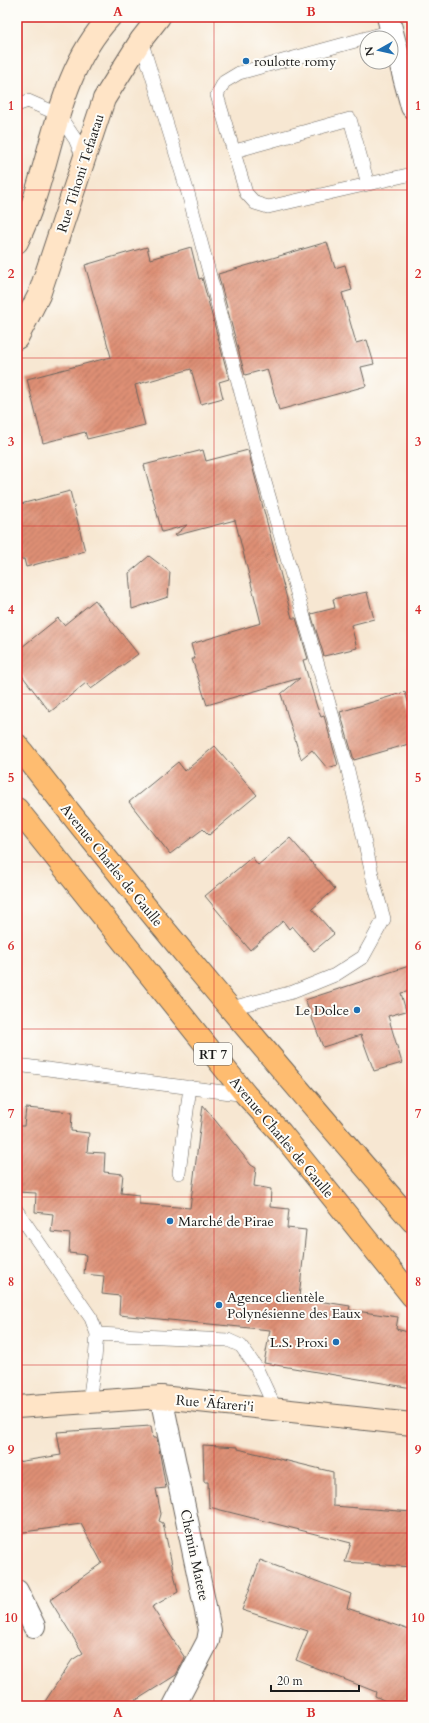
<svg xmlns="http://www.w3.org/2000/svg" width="429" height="1723" font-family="Cardo,serif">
  <defs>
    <pattern id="building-hatch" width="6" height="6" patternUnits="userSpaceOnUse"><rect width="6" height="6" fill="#de8f75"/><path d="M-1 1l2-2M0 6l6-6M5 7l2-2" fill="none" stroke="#b3745f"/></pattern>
  </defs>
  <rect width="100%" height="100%" fill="#fdfcf7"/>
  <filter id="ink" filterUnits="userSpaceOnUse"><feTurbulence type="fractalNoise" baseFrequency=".025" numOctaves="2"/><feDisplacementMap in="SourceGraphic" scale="8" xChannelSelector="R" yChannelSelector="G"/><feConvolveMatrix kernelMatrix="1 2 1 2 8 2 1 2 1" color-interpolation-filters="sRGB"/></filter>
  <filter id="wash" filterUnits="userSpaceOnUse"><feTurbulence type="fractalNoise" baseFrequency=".012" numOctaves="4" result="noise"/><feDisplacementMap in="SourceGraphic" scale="16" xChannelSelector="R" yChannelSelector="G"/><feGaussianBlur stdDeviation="0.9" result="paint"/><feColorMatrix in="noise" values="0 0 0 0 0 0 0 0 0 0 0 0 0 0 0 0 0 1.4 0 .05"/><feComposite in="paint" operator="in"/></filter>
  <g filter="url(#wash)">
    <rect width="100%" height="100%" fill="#f7e7d2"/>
    <g id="blocks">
      <path fill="url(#building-hatch)" d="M327,242l8,26 10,-3 7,25 -10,3 14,50 11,-3 7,24 -13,3 5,19 -87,24 -12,-41 -22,6 -27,-101z
        M147,247l3,12 41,-12 8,32 3,-1 27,101 -10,3 4,16 -22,6 -10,-35 -56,16 10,40 -58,14 -2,-7 -42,11 -16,-64 84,-22 -26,-92z
        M203,450l3,11 42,-11 44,168h4l12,41 -5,1 14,47 4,10 3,-1 14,49 -11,3 -15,-18 -11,9 -20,-65 19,-16 -93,27 -15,-46h3l-4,-15 70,-21 -26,-103 -61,16 13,-11 -25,7 -18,-67z
        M70,491l15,60 -59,16 -2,-8 -7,1v-55z
        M149,556l21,16 -2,25 -36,12 -3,-36z
        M367,592l7,27 -23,6 6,23 -33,8 -13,-42 24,-6 -2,-9z
        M95,600l43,54 -47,35 -5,-6 -36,29 -33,-43v-18l41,-33 6,7z
        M405,692l7,22v29l-58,17 -14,-48z
        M215,746l42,49 -48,40 -6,-6 -33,25 -41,-52 49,-40 7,9z
        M290,838l45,51 -23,20 22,25 -20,17 -22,-25 -3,3 -6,-8 -33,29 -45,-54 47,-39 6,8z
        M412,965v26l-11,2 5,18 -18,5 14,47 -28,8 -13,-36 -38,12 -18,-47z
        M203,1105l48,60 5,3 -2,18 17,3 -1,18 19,2 -2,19 19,2 -7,68 51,8 -1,4 49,7 -2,12 16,4v55l-148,-25 6,-33 -151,-15 1,-19 -18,-2 2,-18 -20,-2 2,-19 -17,-2 1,-19 -19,-2 2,-18 -18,-2 1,-19 -19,-1v-66h7l2,-18 46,4 -1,19 18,2 -2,19 18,1 -1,19 19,2 -2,19 18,2v9l51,4z
        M151,1426l2,12h4l9,50 -10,1 5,25 -2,7 4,2 15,69 -26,15 33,51 -9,17 -49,31h-85l30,-46 11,-7 -33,-53 52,-37 -21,-39 -64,9v-71l44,-7 -4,-23z
        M203,1445l35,2v2l95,23v34l79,6v55l-67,-5 6,-19 -142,-36 -1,-25h-4z
        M260,1560l91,34 -4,14 65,23v55l-9,20h-7l-21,-10 1,-4 -80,-32 12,-29 -66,-21z"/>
    </g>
  </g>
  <g filter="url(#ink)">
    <use href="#blocks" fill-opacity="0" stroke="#69635c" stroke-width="1"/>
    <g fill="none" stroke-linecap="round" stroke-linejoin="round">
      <g stroke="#69635c" stroke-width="14">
        <path id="lane" d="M392,31l-153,42 -15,9 -7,13 29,98 9,10 13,4 144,-33
          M141,40l47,153 74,279 84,290 29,125 9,32 -21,38 -28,18 -42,17 -62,16
          M17,105l11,-4 30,13 17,25 9,21
          M235,151l115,-32 18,65
          M17,1065l229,30
          M179,1173l11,-86
          M17,1211l74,107 6,16 -2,25 -6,43
          M97,1334l131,6 13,6 15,21 19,41"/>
      </g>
      <g stroke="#69635c" stroke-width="24">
        <path id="street" d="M388,17l24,90
          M161,1397l49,233 -2,11 -34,65
          M17,1591l17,35"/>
      </g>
      <g stroke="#69635c" stroke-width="24">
        <path id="secondary" d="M17,242c36,-72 35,-163 93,-225
          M17,338l22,-43 65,-196 37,-59 18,-23
          M17,1407l144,-10 251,27"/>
      </g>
      <g stroke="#69635c" stroke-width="24">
        <path id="primary" d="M17,745c126,163 260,320 395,476
          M17,809l229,286 35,38 131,163"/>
      </g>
      <use href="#lane" stroke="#fff" stroke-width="13"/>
      <use href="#street" stroke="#fff" stroke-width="22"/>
      <use href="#secondary" stroke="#ffe4c6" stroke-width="22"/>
      <use href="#primary" stroke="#febc70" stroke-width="22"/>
    </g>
  </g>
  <path fill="none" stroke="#d62828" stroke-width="1" stroke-opacity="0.55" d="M214,17v1689M17,190h395M17,358h395M17,526h395M17,694h395M17,862h395M17,1029h395M17,1197h395M17,1365h395M17,1533h395"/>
  <g fill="#1f6fb2" stroke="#fdfcf7" stroke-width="1.5">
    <circle cx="246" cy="61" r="4"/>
    <circle cx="357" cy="1010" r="4"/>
    <circle cx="170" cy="1221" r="4"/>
    <circle cx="219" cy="1305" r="4"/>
    <circle cx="336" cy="1342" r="4"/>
  </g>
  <g text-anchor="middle" stroke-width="4" stroke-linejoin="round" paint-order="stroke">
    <rect fill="#fdfcf7" stroke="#605f5e" stroke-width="1" x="194" y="1043" width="38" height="22" rx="3"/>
    <g font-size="13" font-weight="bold" fill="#1c1c1c">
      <text x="213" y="1059">RT 7</text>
    </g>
    <g font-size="14" fill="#1c1c1c" stroke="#fdfcf7" text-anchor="start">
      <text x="254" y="66">roulotte romy</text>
      <text x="349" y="1015" text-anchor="end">Le Dolce</text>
      <text x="178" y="1226">Marché de Pirae</text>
      <text x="227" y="1302">Agence clientèle<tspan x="227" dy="16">Polynésienne des Eaux</tspan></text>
      <text x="328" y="1347" text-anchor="end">L.S. Proxi</text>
    </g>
    <g font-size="14" fill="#1c1c1c" stroke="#fdfcf7">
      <text transform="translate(80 173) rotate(-72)" y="5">Rue Tihoni Tefaatau</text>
      <text transform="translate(112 865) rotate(51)" y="5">Avenue Charles de Gaulle</text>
      <text transform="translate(282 1137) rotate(50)" y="5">Avenue Charles de Gaulle</text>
      <text transform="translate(215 1403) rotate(5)" y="5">Rue 'Āfareri'i</text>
      <text transform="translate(195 1555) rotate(78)" y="5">Chemin Matete</text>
    </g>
  </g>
  <rect width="429" height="1723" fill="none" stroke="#fdfcf7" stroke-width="44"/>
  <g transform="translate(379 50) rotate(262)"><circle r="19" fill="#fdfcf7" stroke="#a3a29f"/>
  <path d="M0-3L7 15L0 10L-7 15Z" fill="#1f6fb2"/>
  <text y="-6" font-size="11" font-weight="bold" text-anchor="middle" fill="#1c1c1c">N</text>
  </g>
  <path d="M271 1685v6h88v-6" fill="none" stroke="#1c1c1c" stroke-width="2"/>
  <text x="277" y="1685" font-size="12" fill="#1c1c1c" stroke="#fdfcf7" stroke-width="3" paint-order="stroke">20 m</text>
  <rect x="22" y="22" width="385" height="1679" fill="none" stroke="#d62828" stroke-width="1.5"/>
  <g font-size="13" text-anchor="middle" font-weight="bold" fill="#d62828">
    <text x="118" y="16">A</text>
    <text x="311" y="16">B</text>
    <text x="11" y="110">1</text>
    <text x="418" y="110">1</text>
    <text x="11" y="278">2</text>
    <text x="418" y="278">2</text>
    <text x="11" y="446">3</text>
    <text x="418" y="446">3</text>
    <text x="11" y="614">4</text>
    <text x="418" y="614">4</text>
    <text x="11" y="782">5</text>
    <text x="418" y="782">5</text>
    <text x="11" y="950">6</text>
    <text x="418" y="950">6</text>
    <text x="11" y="1118">7</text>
    <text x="418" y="1118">7</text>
    <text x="11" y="1286">8</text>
    <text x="418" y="1286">8</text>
    <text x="11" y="1454">9</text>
    <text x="418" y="1454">9</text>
    <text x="11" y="1622">10</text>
    <text x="418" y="1622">10</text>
    <text x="118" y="1717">A</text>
    <text x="311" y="1717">B</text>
  </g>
</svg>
